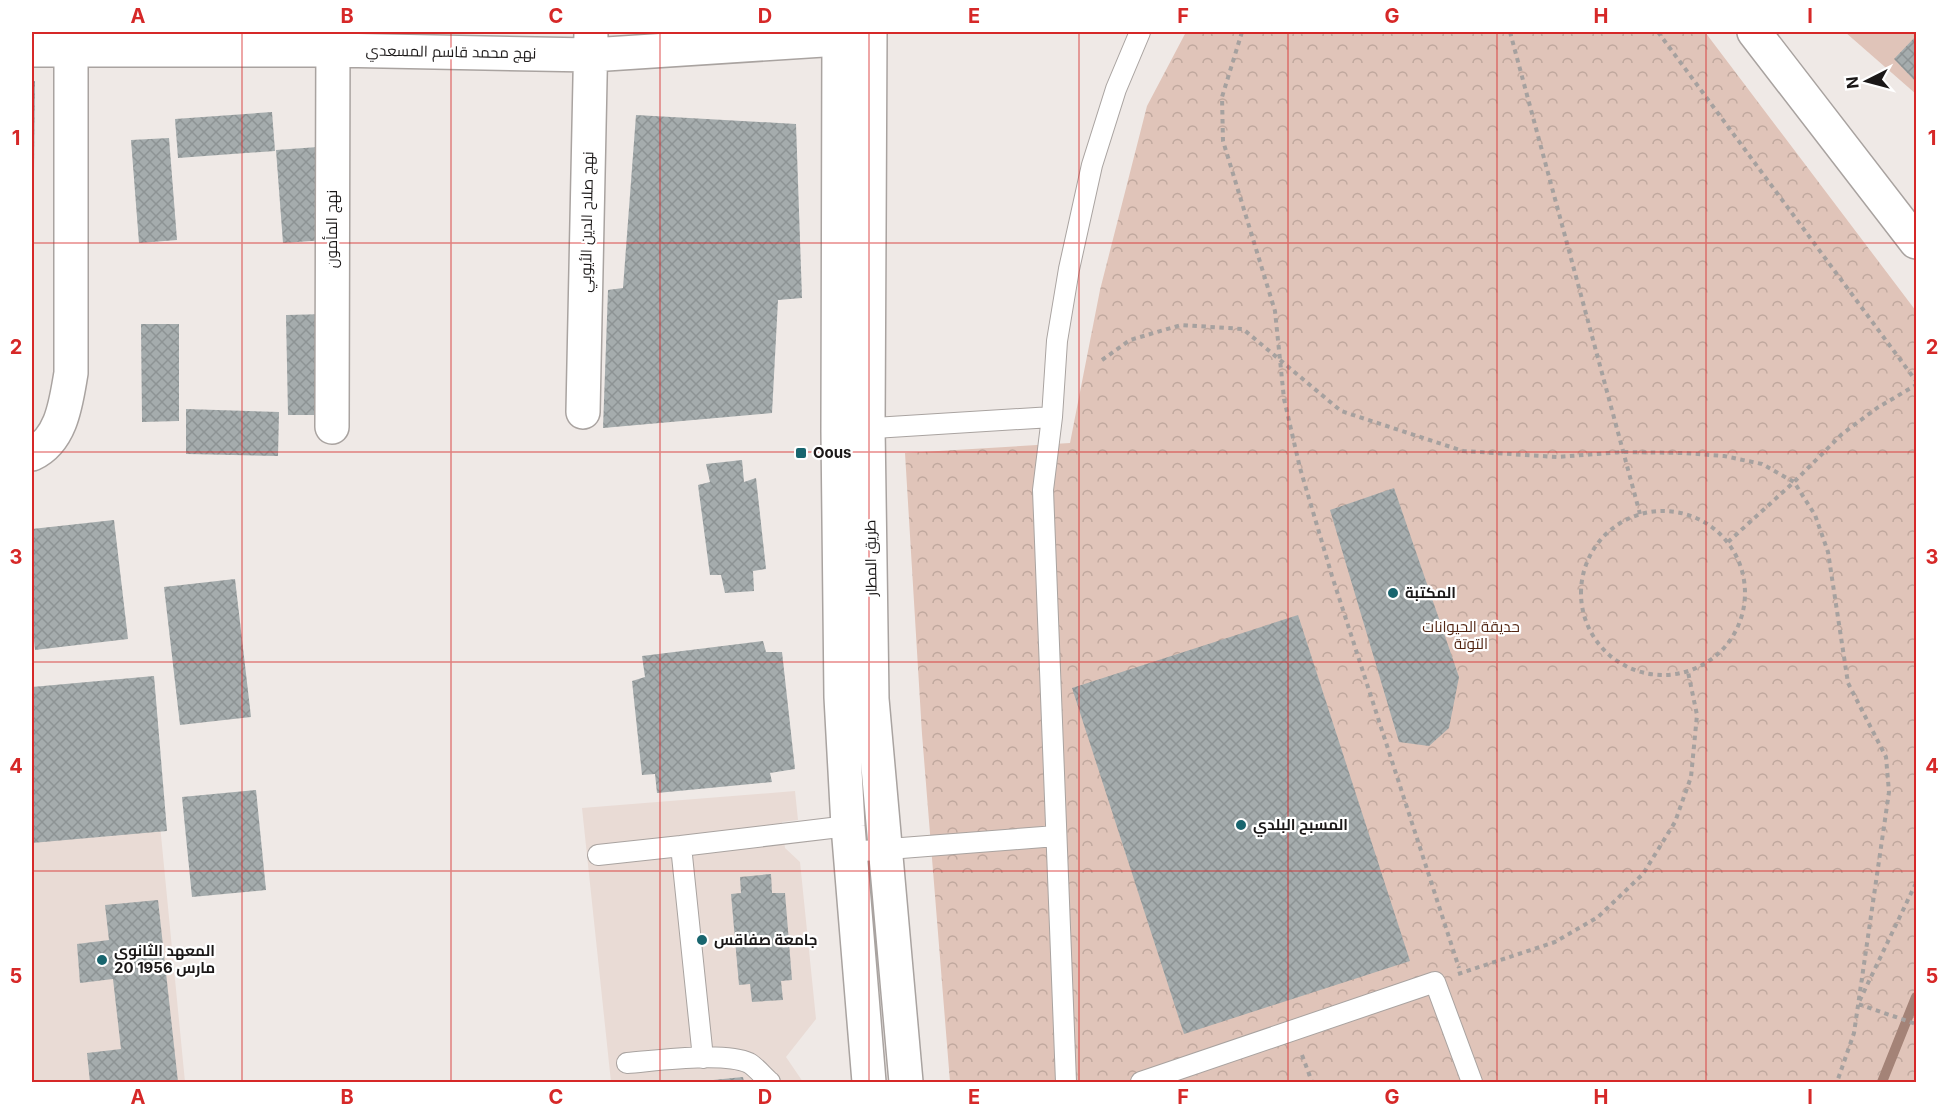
<svg xmlns="http://www.w3.org/2000/svg" width="1948" height="1114" font-family="Inter,Cairo,sans-serif">
  <defs>
    <pattern id="park-crowns" width="20" height="18" patternUnits="userSpaceOnUse" patternTransform="scale(1.5)"><rect width="20" height="18" fill="#e0c4b9"/><path d="M2 6a3 3 0 1 1 6 0M12 15a3 3 0 1 1 6 0" fill="none" stroke="#c0a89e"/></pattern>
    <pattern id="building-cross-hatch" width="8" height="8" patternUnits="userSpaceOnUse" patternTransform="scale(1.5)"><rect width="8" height="8" fill="#a5acad"/><path d="M0 0l8 8M0 8l8-8" fill="none" stroke="#8d9394"/></pattern>
  </defs>
  <rect width="100%" height="100%" fill="#efe9e6"/>
  <path fill="#e9dbd5" d="M795,791l3,29 -16,2 3,26 15,14 16,157 -30,38 17,25h-192l-29,-274z
    M160,825l25,257h-153v-245z"/>
  <path fill="#e0c4b9" d="M1845,32h71v62z"/>
  <path fill="url(#park-crowns)" d="M1186,32h519l211,279v771h-966l-28,-348 -17,-281 165,-10 30,-153 47,-184z"/>
  <g fill="none" stroke-linecap="round" stroke-linejoin="round">
    <path stroke="#a48377" stroke-width="10" d="M1882,1082l34,-85"/>
  </g>
  <path fill="url(#building-cross-hatch)" d="M1916,36v46l-22,-23z
    M32,81h3l-1,90h-2z
    M272,112l3,39 -97,7 -3,-39z
    M636,115l160,9 6,174 -24,2 -6,113 -169,15 5,-138 15,-2z
    M169,138l8,102 -38,3 -8,-103z
    M318,147l7,93 -42,3 -7,-93z
    M328,314l2,101h-42l-2,-100z
    M141,324h38v97l-37,1z
    M186,409l93,3 -1,44 -92,-2z
    M742,460l2,22 12,-4 10,91 -13,2 1,20 -29,2 -4,-18h-11l-12,-90 12,-3 -4,-18z
    M1394,488l65,189 -10,51 -20,18 -30,-4 -69,-232z
    M114,520l14,119 -93,11 -3,-28v-93z
    M235,579l16,138 -71,8 -16,-138z
    M1298,615l112,346 -226,73 -112,-346z
    M763,641l3,11h16l13,117 -25,4 2,9 -115,11 -2,-19 -13,1 -10,-94 13,-4 -3,-21z
    M154,676l13,155 -135,12v-156z
    M256,790l10,100 -74,7 -10,-100z
    M771,874l1,19h13l7,87 -11,1 2,19 -31,2 -2,-18 -11,1 -8,-91 10,-1 -1,-16z
    M158,900l20,182h-88l-3,-29 34,-4 -8,-70 -33,4 -3,-39 32,-4 -4,-35z
    M743,1077l1,5h-41v-1z"/>
  <g fill="none" stroke-linecap="round" stroke-linejoin="round">
    <g stroke="#a9a3a0" stroke-width="22">
      <path id="service" d="M858,429l194,-12
        M850,852l206,-16
        M598,855l83,-9
        M703,1058l-22,-212 167,-20
        M627,1063c28,-2 97,-12 122,0 7,4 15,14 21,19
        M1066,1082l-23,-592 9,-73 5,-76 12,-72 23,-104 24,-76 24,-57
        M1141,1082l294,-100 37,100"/>
    </g>
    <g stroke="#a9a3a0" stroke-width="36">
      <path id="minor" d="M32,50h301l258,5 248,-16 27,1
        M583,412l8,-380
        M332,427l1,-395
        M32,454c30,-14 34,-52 39,-81v-322"/>
    </g>
    <g stroke="#a9a3a0" stroke-width="36">
      <path id="tertiary" d="M1754,32l162,210"/>
    </g>
    <g stroke="#a9a3a0" stroke-width="36">
      <path id="primary" d="M839,32l-1,400 3,265 7,129 21,256
        M870,32l-2,395 4,272 34,383"/>
    </g>
    <path stroke="#a6a19f" stroke-width="4" stroke-dasharray="4.5 4.5" stroke-linecap="butt" d="M1242,32l-20,65 1,44 52,170 9,88 16,69 32,108 127,392
      M1510,32l130,482
      M1658,32l258,349
      M1102,360l28,-20 51,-15 62,4 98,82 122,40 94,6 66,-5 61,1 40,3 38,8 32,18 21,33 13,37 20,131 38,74 3,35 -35,241 -17,49
      M1581 593a82 82 0 1 1 164 0a82 82 0 1 1-164 0Z
      M1728,542l66,-60 48,-48 35,-26 39,-23
      M1916,883l-58,121 58,20
      M1458,974l97,-32 43,-25 45,-43 32,-52 16,-45 6,-62 -9,-43
      M1302,1055l10,27"/>
    <use href="#service" stroke="#fff" stroke-width="20"/>
    <use href="#minor" stroke="#fff" stroke-width="33"/>
    <use href="#tertiary" stroke="#fff" stroke-width="33"/>
    <use href="#primary" stroke="#fff" stroke-width="33"/>
  </g>
  <path fill="none" stroke="#d62828" stroke-width="1.5" stroke-opacity="0.55" d="M242,32v1050M451,32v1050M660,32v1050M869,32v1050M1079,32v1050M1288,32v1050M1497,32v1050M1706,32v1050M32,243h1884M32,452h1884M32,662h1884M32,871h1884"/>
  <g fill="#18656e" stroke="#fff" stroke-width="2">
    <rect x="795" y="447" width="12" height="12" rx="3"/>
    <circle cx="1393" cy="593" r="6"/>
    <circle cx="1241" cy="825" r="6"/>
    <circle cx="702" cy="940" r="6"/>
    <circle cx="102" cy="960" r="6"/>
  </g>
  <g text-anchor="middle" stroke-width="4.5" stroke-linejoin="round" paint-order="stroke">
    <g font-size="15" fill="#1b1818" stroke="#fff">
      <text transform="translate(451 52) rotate(1)" y="5">نهج محمد قاسم المسعدي</text>
      <text transform="translate(587 222) rotate(-89)" y="5">نهج صلاح الدين الأيوبي</text>
      <text transform="translate(332 229) rotate(-90)" y="5">نهج المأمون</text>
      <text transform="translate(871 558) rotate(-91)" y="5">طريق المطار</text>
    </g>
    <g font-size="15" font-weight="bold" fill="#1b1818" stroke="#fff" text-anchor="start">
      <text x="813" y="458">Oous</text>
      <text x="1405" y="598">المكتبة</text>
      <text x="1253" y="830">المسبح البلدي</text>
      <text x="714" y="945">جامعة صفاقس</text>
      <text x="114" y="956">المعهد الثانوي<tspan x="114" dy="17">20 مارس 1956</tspan></text>
    </g>
    <g font-size="15" fill="#532613" stroke="#fff">
      <text x="1471" y="632">حديقة الحيوانات<tspan x="1471" dy="17">التوتة</tspan></text>
    </g>
  </g>
  <rect width="1948" height="1114" fill="none" stroke="#ffffff" stroke-width="66"/>
  <g transform="translate(1867 81) rotate(264)" stroke="#ffffff" stroke-width="4.5" paint-order="stroke">
  <path d="M0-4.5L10 22L0 15L-10 22Z" fill="#1b1818"/>
  <text y="-9" font-size="16" font-weight="bold" text-anchor="middle" fill="#1b1818">N</text>
  </g>
  <rect x="33" y="33" width="1882" height="1048" fill="none" stroke="#d62828" stroke-width="2"/>
  <g font-size="20" text-anchor="middle" font-weight="bold" fill="#d62828">
    <text x="138" y="23">A</text>
    <text x="347" y="23">B</text>
    <text x="556" y="23">C</text>
    <text x="765" y="23">D</text>
    <text x="974" y="23">E</text>
    <text x="1183" y="23">F</text>
    <text x="1392" y="23">G</text>
    <text x="1601" y="23">H</text>
    <text x="1810" y="23">I</text>
    <text x="16" y="145">1</text>
    <text x="1932" y="145">1</text>
    <text x="16" y="354">2</text>
    <text x="1932" y="354">2</text>
    <text x="16" y="564">3</text>
    <text x="1932" y="564">3</text>
    <text x="16" y="773">4</text>
    <text x="1932" y="773">4</text>
    <text x="16" y="983">5</text>
    <text x="1932" y="983">5</text>
    <text x="138" y="1104">A</text>
    <text x="347" y="1104">B</text>
    <text x="556" y="1104">C</text>
    <text x="765" y="1104">D</text>
    <text x="974" y="1104">E</text>
    <text x="1183" y="1104">F</text>
    <text x="1392" y="1104">G</text>
    <text x="1601" y="1104">H</text>
    <text x="1810" y="1104">I</text>
  </g>
</svg>
